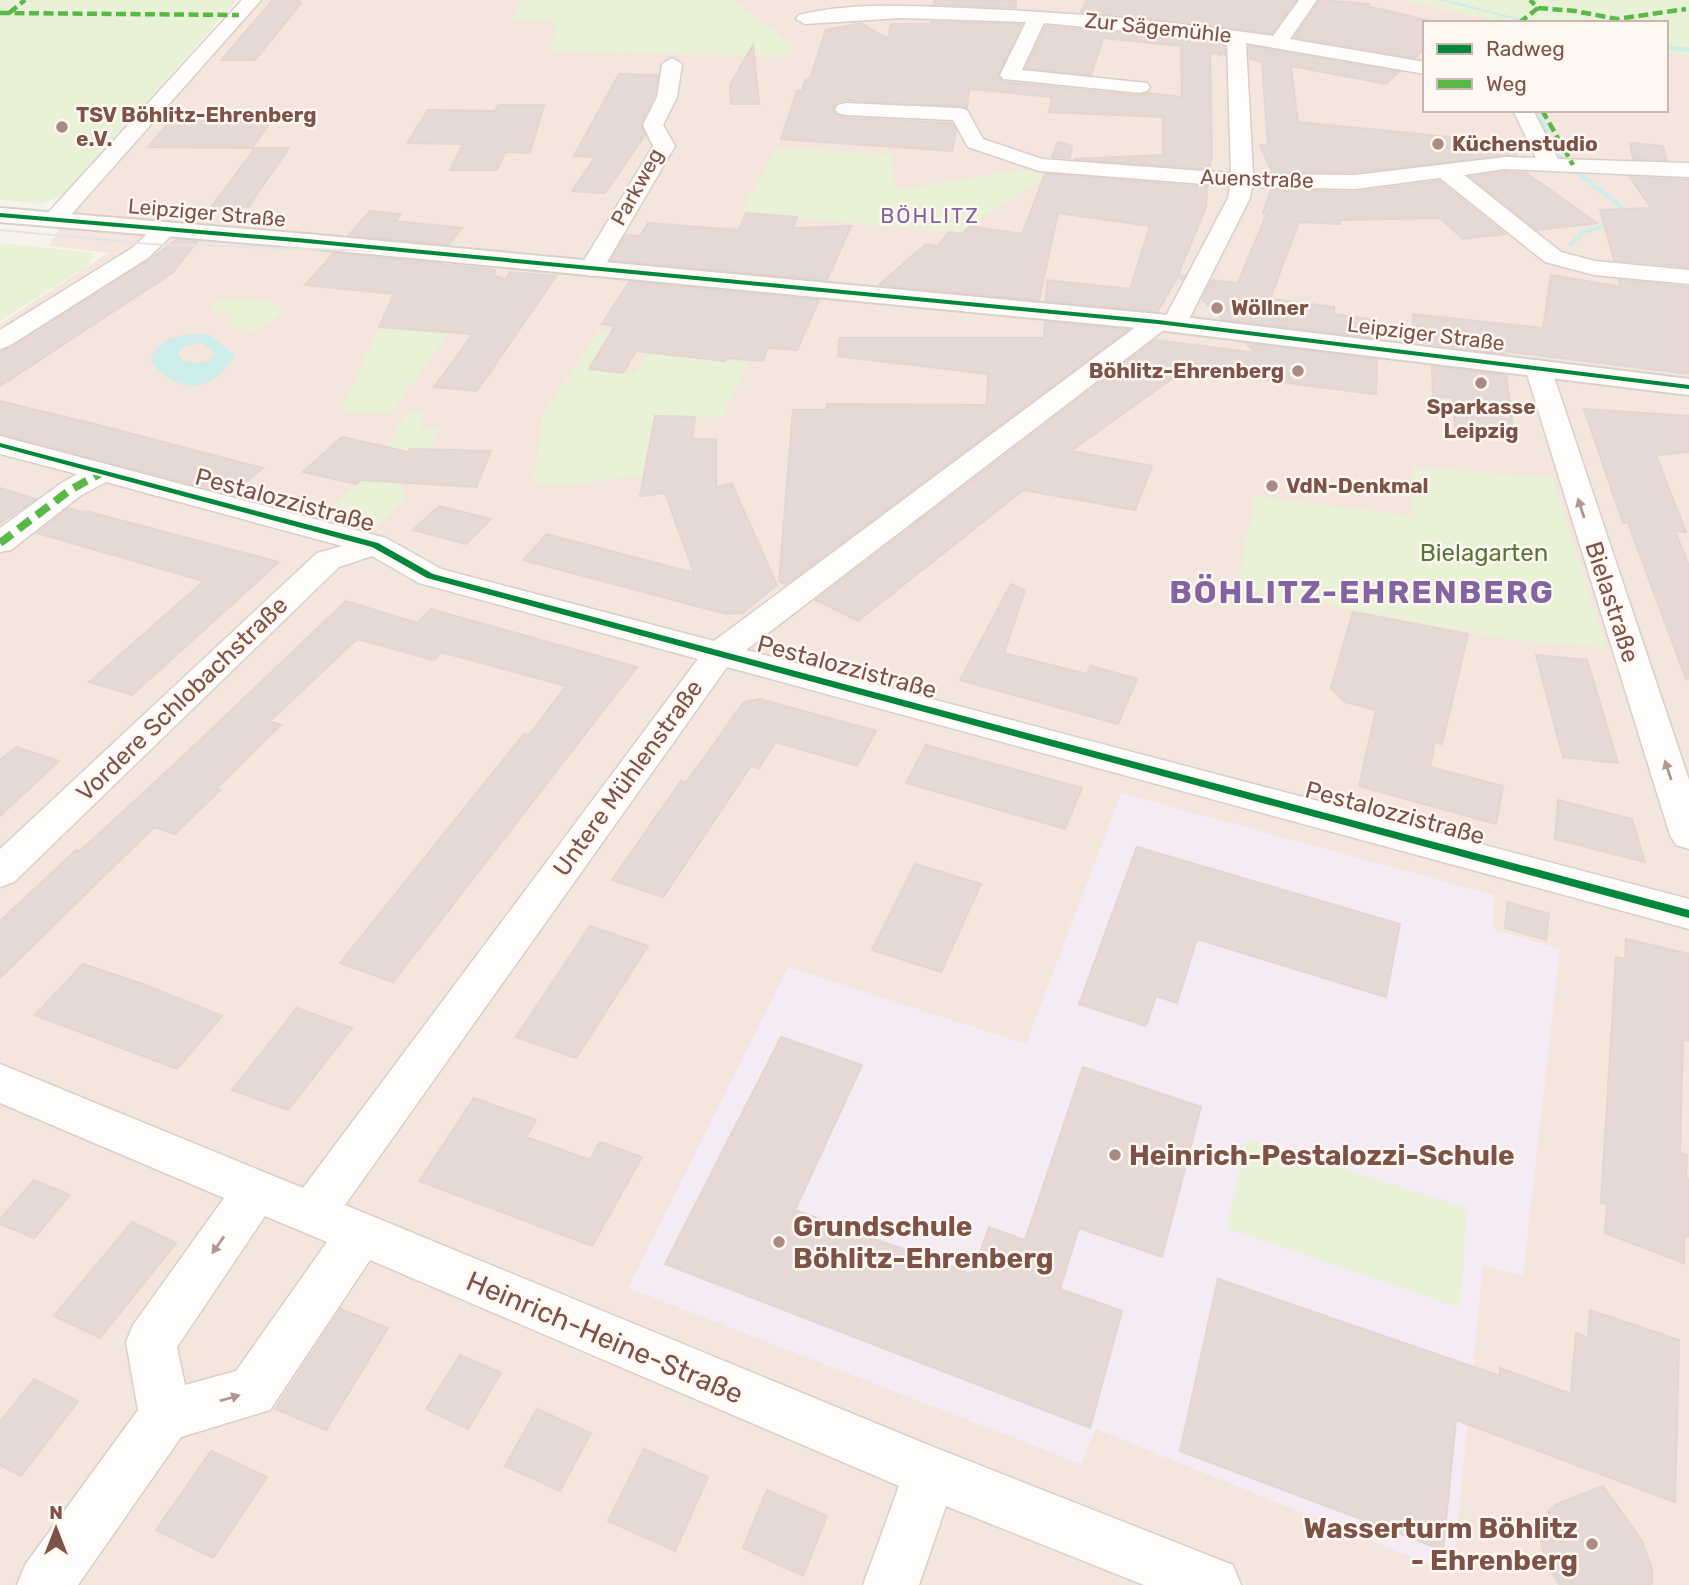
<svg xmlns="http://www.w3.org/2000/svg" width="1689" height="1585" font-family="Rubik,sans-serif">
  <rect width="100%" height="100%" fill="#f9f3ee"/>
  <path fill="#f4e6dc" d="M259,0h263l-8,20 43,1 -6,30 238,6 4,-11 -61,-46h671l104,23h-82v87h241v-57l23,3v1529h-1689v-1261l108,-71 -60,-7 30,-44z"/>
  <path fill="#f4ebf5" d="M1121,793l373,102 -1,34 67,20 -37,327 -40,-11 -30,309 -357,-145 -15,35 -453,-176 160,-321 238,77z"/>
  <path fill="#e9f1d7" d="M0,0h237l-172,194 -23,10 -42,-4z
    M522,0h210l61,46 -3,11 -239,-6 5,-30h-43z
    M1403,0h286v56l-23,-3v-30h-159z
    M777,148l114,6 5,36 125,-20 30,4 -94,59 -216,-21z
    M0,243l94,10 -5,12 -89,56z
    M227,299c17,1 46,-2 57,12 -21,19 -24,22 -52,16l-2,-5 3,-8 -20,-3 -3,-5 5,-5z
    M379,327l70,5 -57,81 -52,-1z
    M598,331l41,4 -34,8 -15,26 45,4 13,-21 101,11 -26,54 -68,-1 -11,59 -79,10 -32,-1 10,-69z
    M405,413h20l-6,15 19,1 -18,38 -18,15 1,17 -32,34 -52,-15c37,-33 65,-59 86,-105z
    M1413,467l140,11 54,170 -92,-8 -278,-52 18,-92 157,20z
    M1247,1138l220,70 -7,100 -233,-80z"/>
  <path fill="#cdedeb" fill-rule="evenodd" d="M191,334h17l26,20c-2,8 -6,12 -12,18 -22,23 -54,14 -71,-11 5,-21 21,-23 40,-27zM200,343l15,9 -3,6 -9,5 -19,-1 -6,-8 3,-6z"/>
  <g fill="none" stroke-linecap="round" stroke-linejoin="round">
    <path fill="#cdedeb" fill-rule="evenodd" d="M1438,0h9l91,23h-9z
      M1666,45l23,3v4l-23,-3z
      M1536,113l5,1 23,44 -1,1 -5,-1z
      M1576,172h4l48,38 -7,12 -37,12 -13,13 -3,-2 12,-13 36,-12 6,-10 -46,-36z"/>
  </g>
  <path fill="#e6d9d5" stroke="#e4d5cf" stroke-width="2" d="M273,0h25l3,3 -46,57h-34z
    M934,0h82v8l-82,-4z
    M1087,0h209l-24,33 -191,-21z
    M1320,0l49,4 -2,2 72,17h-14v26l-10,9 -120,-21z
    M931,22l91,2 -24,50 5,8 137,14 8,-3 34,4 -1,-51 -78,-8 -12,37 -65,-7 20,-42 178,17 1,12 -4,-3v3l-11,-2 2,103 -3,13 -135,-10 89,-4v-38l-114,-5 3,-15 -80,-8 -3,1 -2,17 -122,-7 -8,2 -5,7 4,6 9,3 106,5 5,7 -4,21 -171,-12 16,-48h5l4,-12h4l16,-49 35,-7 27,16 3,-15h40z
    M753,45l6,59h-28l-1,-19z
    M1249,46l150,26 -13,12 -95,-18 7,56 211,21 7,12 -161,17h-83l-12,-27h8l-6,-83 -12,-3z
    M619,74l39,1 -4,21 -13,28 4,11 -40,58 -33,-2 23,-34 -21,-1z
    M498,105h46l-14,48 -25,-1 -8,18h-47l13,-26 -56,-1 21,-33 67,1z
    M177,113h100l-25,35 -104,-1z
    M1058,142l14,4 -2,12 -18,-1z
    M1630,143l33,3 3,14 -33,-1z
    M255,148h34l-41,59 -36,-1z
    M1505,172l21,1 71,50 -60,7 -67,-53z
    M1045,174l162,13 -1,20 -28,68 6,1 -2,4 -4,-4 -20,35 -112,-10 1,-21 83,9 20,-63 -92,-13 -19,87 -160,-15 47,-41 11,2 12,-14 14,2 6,-8 53,8z
    M1630,177l59,3v87l-75,-7 -14,-50 51,-2z
    M1439,181l66,53 -42,5 -23,-21 -101,2 1,4 -41,-2 -29,77 64,8v7l43,6v18l-155,-19 -20,-20 10,-19 26,3 29,-70h-4l8,-23 84,2z
    M370,211l31,3 -6,7 67,7 -14,17 -99,-10z
    M746,213l51,4 -4,11 58,-2 -24,54 -216,-20 15,-25 14,1 8,-13 91,7z
    M176,240l22,1 -26,32 -172,113v-33l149,-93z
    M334,253l161,17 -1,5 11,5 5,-8 46,4 -79,115 -43,-4 39,-53 -94,-7 15,-33 -89,-9z
    M1551,275l70,12 -2,-7 70,7v87l-186,-23 1,3 -91,-13v-27l130,14z
    M629,282l190,18 -22,50 -29,-2 -5,13 -37,-3 -1,3 -89,-10 -13,22 -34,-4 26,-43 -13,-2z
    M1045,322l83,8 -342,254 -7,-3 14,-171h34v-6l160,1 1,-31 -150,-18 1,-18h205z
    M1155,340l101,13 -10,-10 131,16 -1,35 -192,-24 -113,81 81,15 -17,44 -112,-20 -165,131 -42,-21z
    M1432,366l74,9 8,60 -59,-7 -2,-30 -20,-2z
    M0,401l110,27 153,40 -32,26 -231,-60z
    M1584,409l105,7v36l-33,3 30,77 -11,-1 14,35v112l-3,1 -58,-156h-5z
    M655,416l40,1 -3,22h24v48l16,-3 45,101 -35,28 -16,1 -203,-54 24,-26 147,39 -29,-80 -25,3z
    M342,437l66,15 2,-3 81,2 -15,36 -115,-7 -5,4 -53,-12z
    M0,488l36,11 -36,24z
    M439,506l52,13 -25,25 -53,-14z
    M69,508l15,5 2,-2 193,51 -147,133 -43,-13 115,-101 -167,-48z
    M1011,584l14,6 -21,63 83,21 4,-8 46,13 -19,45 -158,-44z
    M346,601l71,22 14,-14 206,58 -244,315 -53,-19 184,-229 5,1 37,-49 -125,-34 -7,8 -77,-21 -87,82 11,4 -65,64 4,1 -45,44 -21,-7 -154,151v-57l76,-71 4,1 98,-90z
    M1353,612l115,22 -26,110 -7,-1 -5,24 73,19 -7,38 -137,-38 17,-76 -31,-8 -14,-14z
    M1536,655l51,5 31,103 -55,-6z
    M760,699l116,32 -19,35 -81,-24 -17,26 -8,-2 -88,131 -51,-17 69,-99 5,2 58,-81z
    M926,745l156,43 -17,41 -159,-46z
    M16,747l43,14 -59,55v-56z
    M1558,800l74,19 13,43 -90,-23z
    M1137,847l263,77 -14,73 -189,-58 -20,64 -21,-7 -10,30 -67,-22z
    M915,864l66,20 -40,88 -69,-22z
    M1508,902l41,12 -3,26 -41,-12z
    M590,926l58,20 -72,112 -60,-21z
    M1626,939l63,15v87l-6,-2 -3,114 7,2 -1,24h3v58l-5,-2v28l-79,-30 2,-29 -6,-1 15,-246 9,2z
    M83,964l57,19 82,33 -45,53 -142,-54z
    M297,1008l55,20 -64,82 -56,-20z
    M781,1037l81,28 -67,145 177,64 17,-47 36,13 58,-173 118,40 -39,150 -83,-29 -19,61 62,22 -32,117 -425,-164z
    M474,1098l62,22 -10,17 64,23 10,-18 42,15 -50,89 -173,-65z
    M34,1180l36,15 -36,43 -34,-14v-5z
    M132,1222l44,21 -76,95 -46,-22z
    M1218,1279l282,97v-8l71,26 5,-61 12,5 2,-28 89,30 -4,162 -219,-82 -13,130 -263,-99z
    M341,1309l47,19 -62,102 -51,-21z
    M460,1355l41,18 -33,56 -42,-20z
    M34,1379l44,22 -57,75 -21,-11v-43z
    M537,1409l54,24 -31,58 -55,-25z
    M644,1449l64,28 -33,74 -67,-30z
    M211,1451l56,26 -54,81 -57,-28z
    M1603,1486l39,55 10,28v16h-92l-15,-23 -5,-28 8,-23 9,-7z
    M767,1490l60,26 -24,60 -60,-28z"/>
  <g fill="none" stroke-linecap="round" stroke-linejoin="round">
    <g stroke="#d9ceca" stroke-width="3">
      <path id="street" d="M242,0h19l-199,225h-16l-3,-5 3,-5z
        M1299,0h18l-27,39 135,23v12l-179,-31 7,131 102,1 150,-18 31,1 -23,-48h20l25,49 131,4v14l-184,-8 -41,6 97,77 34,9 94,9v14l-95,-9 -49,-13 -105,-84 -85,11 -103,-2 -2,11 -66,131 -9,3 -10,-3 -419,321 943,249v30l-962,-262 -382,538 586,241 302,119 8,20h-97l-198,-79 -27,79h-56l36,-99 -529,-226 -100,150 -89,27 -103,148h-61l8,-20 113,-155 -12,-68 7,-17 91,-127 -224,-95v-39l303,124 395,-529 -279,-76 -47,-27 -33,11 -325,315 -14,5v-38l317,-296 25,-7 -236,-64 -26,14 -69,54 -11,2v-24l60,-44 17,-10 -77,-20v-18l386,102 55,31 273,72 435,-324 9,-3 8,2 62,-118 2,-12 -191,-15 -71,-24 -15,-27 -108,-5 -7,-2 -3,-4 3,-4 7,-2 115,5 7,2 16,29 59,20 189,14 -4,-132 -183,-18 -22,47 125,13 3,4 -3,4 -7,2 -137,-14 -3,-4 26,-53 -125,-4 -96,6 -9,-5 3,-4c52,-13 111,-9 165,-7 103,4 208,13 309,28zM265,1216l62,26 -91,129 -51,14 -8,-38z
        M672,58l10,6 -5,33 -14,28 12,21 -75,128 -9,2 -9,-2 -3,-5 74,-123 -10,-21 14,-28 5,-33z
        M166,222l8,2 4,5 -30,29 -139,88 -9,3v-19l132,-82 26,-24z
        M1538,360l9,2 4,6 138,412v69l-13,-4 -6,-10 -145,-467 4,-6z"/>
    </g>
    <g stroke="#dad0cb" stroke-width="4">
      <path id="secondary" d="M0,208l307,26 851,80 531,65v16l-531,-65 -851,-82 -307,-26z"/>
    </g>
    <use href="#street" fill="#fefdfc" fill-rule="evenodd"/>
    <use href="#secondary" fill="#fefdfc" fill-rule="evenodd"/>
    <path stroke="#e5e3e6" stroke-width="2" d="M0,230l150,14 261,8
      M1158,322l531,67"/>
    <path stroke="#58b947" stroke-width="4.5" stroke-dasharray="10 4.5" stroke-linecap="butt" d="M1538,8l37,3 42,8 69,-10
      M0,13l239,2
      M9,13l16,-13
      M1519,23l19,-15 -8,-8
      M1542,110l31,55"/>
    <path stroke="#58b947" stroke-width="8" stroke-dasharray="15 8" stroke-linecap="butt" d="M0,543l70,-53 31,-17"/>
    <g stroke="#fff7f1" stroke-width="5">
      <path id="cycleway" d="M0,213l307,26 851,81 531,65v4l-531,-65 -851,-81 -307,-26z
        M0,443l378,100 55,31 1256,336v8l-1262,-340 -55,-31 -372,-100z"/>
    </g>
    <use href="#cycleway" fill="#00873e" fill-rule="evenodd"/>
  </g>
  <defs><path id="oneway-solid" d="M-6-.8H1V-3.2L6.5 0L1 3.2V.8H-6Z" transform="scale(1.75)"/></defs>
  <g fill="#b19790">
    <use href="#oneway-solid" transform="translate(1581 508) rotate(-108)"/>
    <use href="#oneway-solid" transform="translate(1668 770) rotate(-108)"/>
    <use href="#oneway-solid" transform="translate(218 1245) rotate(125)"/>
    <use href="#oneway-solid" transform="translate(230 1398) rotate(-16)"/>
  </g>
  <g fill="#a88b82" stroke="#fff7f1" stroke-width="2.5">
    <circle cx="62" cy="127" r="7"/>
    <circle cx="1438" cy="144" r="7"/>
    <circle cx="1217" cy="308" r="7"/>
    <circle cx="1298" cy="371" r="7"/>
    <circle cx="1481" cy="383" r="7"/>
    <circle cx="1272" cy="486" r="7"/>
    <circle cx="1115" cy="1155" r="7"/>
    <circle cx="779" cy="1242" r="7"/>
    <circle cx="1592" cy="1544" r="7"/>
  </g>
  <g text-anchor="middle" stroke-width="5" stroke-linejoin="round" paint-order="stroke">
    <g font-size="21" fill="#7d5348" stroke="#fff7f1">
      <text transform="translate(1158 28) rotate(6)" y="7">Zur Sägemühle</text>
      <text transform="translate(1257 179) rotate(2)" y="7">Auenstraße</text>
      <text transform="translate(637 187) rotate(-61)" y="7">Parkweg</text>
      <text transform="translate(207 213) rotate(5)" y="7">Leipziger Straße</text>
      <text transform="translate(1426 334) rotate(7)" y="7">Leipziger Straße</text>
    </g>
    <g font-size="21" font-weight="bold" fill="#7d5348" stroke="#fff7f1" text-anchor="start">
      <text x="76" y="122">TSV Böhlitz-Ehrenberg<tspan x="76" dy="24">e.V.</tspan></text>
      <text x="1452" y="151">Küchenstudio</text>
      <text x="1231" y="315">Wöllner</text>
      <text x="1284" y="378" text-anchor="end">Böhlitz-Ehrenberg</text>
      <text x="1481" y="414" text-anchor="middle">Sparkasse<tspan x="1481" dy="24">Leipzig</tspan></text>
      <text x="1286" y="493">VdN-Denkmal</text>
    </g>
    <g font-size="21" letter-spacing="2" fill="#8264a0" stroke="#fff7f1">
      <text x="930" y="223">BÖHLITZ</text>
    </g>
    <g font-size="24" fill="#7d5348" stroke="#fff7f1">
      <text transform="translate(285 500) rotate(15)" y="8">Pestalozzistraße</text>
      <text transform="translate(1612 602) rotate(72)" y="8">Bielastraße</text>
      <text transform="translate(847 667) rotate(15)" y="8">Pestalozzistraße</text>
      <text transform="translate(182 699) rotate(-44)" y="8">Vordere Schlobachstraße</text>
      <text transform="translate(628 778) rotate(-54)" y="8">Untere Mühlenstraße</text>
      <text transform="translate(1395 813) rotate(15)" y="8">Pestalozzistraße</text>
    </g>
    <g font-size="24" fill="#56773a" stroke="#fff7f1">
      <text x="1484" y="561">Bielagarten</text>
    </g>
    <g font-size="28" font-weight="bold" fill="#7d5348" stroke="#fff7f1" text-anchor="start">
      <text x="1129" y="1165">Heinrich-Pestalozzi-Schule</text>
      <text x="793" y="1236">Grundschule<tspan x="793" dy="32">Böhlitz-Ehrenberg</tspan></text>
      <text x="1578" y="1538" text-anchor="end">Wasserturm Böhlitz<tspan x="1578" dy="32">- Ehrenberg</tspan></text>
    </g>
    <g font-size="28" fill="#7d5348" stroke="#fff7f1">
      <text transform="translate(605 1337) rotate(23)" y="10">Heinrich-Heine-Straße</text>
    </g>
    <g font-size="32" font-weight="bold" letter-spacing="2" fill="#8264a0" stroke="#fff7f1">
      <text x="1362" y="603">BÖHLITZ-EHRENBERG</text>
    </g>
  </g>
  <rect x="1423" y="21" width="245" height="91" fill="#fff7f1" stroke="#cbb5ad" stroke-width="2"/>
  <rect x="1437" y="44" width="35" height="10" fill="#00873e" stroke="#cbb5ad" stroke-width="2"/>
  <text x="1486" y="56" font-size="21" fill="#7d5348">Radweg</text>
  <rect x="1437" y="79" width="35" height="10" fill="#58b947" stroke="#cbb5ad" stroke-width="2"/>
  <text x="1486" y="91" font-size="21" fill="#7d5348">Weg</text>
  <g transform="translate(56 1529)" stroke="#fff7f1" stroke-width="5" paint-order="stroke">
  <path d="M0-5L12 26L0 18L-12 26Z" fill="#7d5348"/>
  <text y="-10" font-size="19" font-weight="bold" text-anchor="middle" fill="#7d5348">N</text>
  </g>
</svg>
